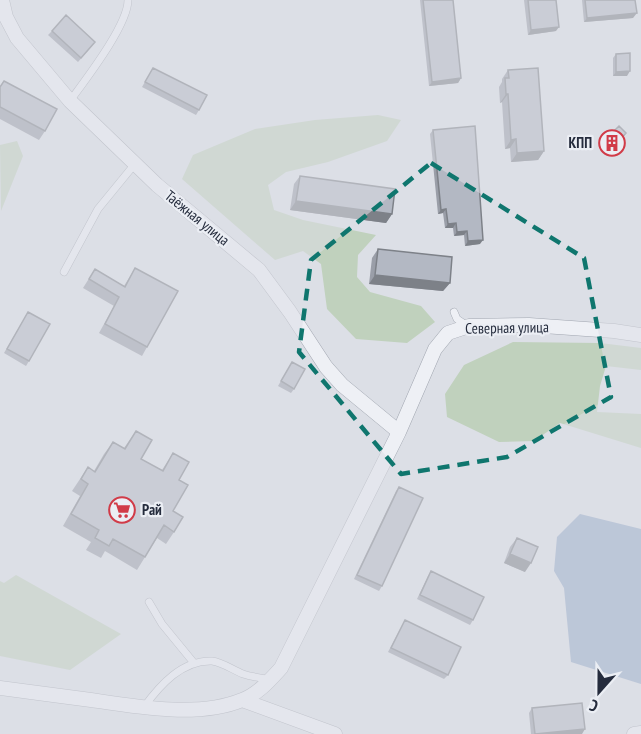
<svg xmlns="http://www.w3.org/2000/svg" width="641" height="734" font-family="'PT Sans Narrow',sans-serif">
  <rect width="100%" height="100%" fill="#dcdfe6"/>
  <path fill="#c0d1bd" d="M378,115l23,5 -14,21 -59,21 -42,10 -18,13 6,25 29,10 73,15 -18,20 -1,22 13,15 51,14 14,16 -28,21 -51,-4 -29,-30 -6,-45 -18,-13 -28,9 -93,-81 11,-24 62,-26 60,-9z
    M17,141l6,15 -22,55 -1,-66z
    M513,342l87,1 41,5v22l-35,-4 -6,20 -3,26 44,2v34l-81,-25 -26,18 -35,1 -52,-25 -2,-23 19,-29z
    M16,575l105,59 -51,36 -70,-14v-75l4,2z"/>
  <path fill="#95aac8" d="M580,514l61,15v155l-70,-22 -7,-74 -10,-17 3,-34z"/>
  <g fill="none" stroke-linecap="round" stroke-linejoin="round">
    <g stroke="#a1a6b0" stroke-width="8">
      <path id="lane" d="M70,101c16,-22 58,-76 58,-101
        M64,272l34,-63 36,-44
        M454,312l3,7 9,6
        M149,602l13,22 32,39
        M144,707c16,-22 38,-47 68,-46 10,1 21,9 31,13 9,3 19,4 28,6"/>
    </g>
    <g stroke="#a1a6b0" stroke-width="15">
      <path id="street" d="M2,0l4,17 11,21 53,63 87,84 102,85 31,42 36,55 16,18 57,47
        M0,688c30,4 61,8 91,12 46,7 108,18 151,0 16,-6 28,-20 39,-32l118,-236 36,-83 13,-16 21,-7 60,-1 85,6 27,4
        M242,700l93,34
        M634,734l7,-1"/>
    </g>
    <use href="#lane" stroke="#eef0f5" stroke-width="7"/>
    <use href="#street" stroke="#eef0f5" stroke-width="14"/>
  </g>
  <path fill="#9a9ea8" d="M420,0h33l8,78 -3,5 -29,3z
    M524,0h32v31l-28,4z
    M582,0h53l-2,18 -49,4z
    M52,31l40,15 -14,16 -30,-27z
    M616,54l11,22h-14v-18z
    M153,68l46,42 -3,5 -54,-28z
    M508,70l36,81 -6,9 -27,2 -1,-14 -5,1 -3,-47 -2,1 -1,-16 3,-5v-3z
    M4,81l41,50 -6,9 -39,-21v-33z
    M433,130l47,114 -15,2 -1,-11 -10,1 -1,-8h-8l-2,-15 -5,1 -8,-80z
    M626,133l-6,9 -9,9 -7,-7 6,-9z
    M300,176l92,38 -6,9 -96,-13 4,-26z
    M378,249l72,34 -7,8 -74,-7 3,-26z
    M135,268l12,79 -5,9 -43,-23 15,-27 -31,-18 12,-19 29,17z
    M28,312l1,49 -3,5 -22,-13z
    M292,362l2,27 -3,4 -13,-7z
    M136,431l5,28 21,11 11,-17 6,27 -6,31 1,21 -8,12 -9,-6 -12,19 -8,13 -32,-19 -4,7 -15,-8 5,-8 -28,-16 17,-30 -8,-5 16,-24 6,4 10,-17 9,-12 11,6z
    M399,487l-17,99 -3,5 -25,-12 42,-88z
    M517,538l8,34 -21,-9 6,-16z
    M431,571l42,49 -3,5 -53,-26 11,-23z
    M405,620l43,55 -4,4 -56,-27z
    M532,708l50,26h-51l-2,-21z"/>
  <path fill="#7d8188" d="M637,13l-4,5 -49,4 3,-4z
    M559,27l-3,4 -28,4 3,-5z
    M630,71l-3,5h-14l3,-4z
    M461,78l-3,5 -29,3 3,-4z
    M506,94h2l-6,8 -2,1z
    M626,133l-6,9 -9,9 6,-8z
    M516,139l-6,9 -5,1 6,-9z
    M544,151l-6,9 -27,2 6,-9z
    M296,201l96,13 -6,9 -96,-13z
    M446,209l-3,4 -5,1 3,-4z
    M456,223l-3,5h-8l3,-4z
    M467,231l-3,4 -10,1 3,-4z
    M483,240l-3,4 -15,2 3,-5z
    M375,275l75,8 -7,8 -74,-7z
    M510,554l21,9 -6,9 -21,-9z
    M585,729l-3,5h-43z"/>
  <path fill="#b3b8c3" stroke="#7d8188" stroke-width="1.5" d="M423,0h30l8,78 -29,4z
    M528,0h28l3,27 -28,3z
    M585,0h50l2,13 -50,5z
    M66,15l29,27 -14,16 -29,-27z
    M630,53v18l-14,1v-18z
    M153,68l54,27 -8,15 -54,-28z
    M538,68l6,83 -27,2 -1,-14 -5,1 -3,-46h-2l-1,-16h4l-1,-8z
    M4,81l53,28 -12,22 -45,-24v-20z
    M475,126l8,114 -15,1 -1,-10 -10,1 -1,-9 -8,1 -2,-15 -5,1 -8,-80z
    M619,126l7,7 -9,10 -7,-8z
    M300,176l95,13 -3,25 -96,-13z
    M378,249l74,8 -2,26 -75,-8z
    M135,268l43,23 -31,56 -42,-23 14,-27 -30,-18 6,-10 30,18z
    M28,312l22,12 -21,37 -22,-12z
    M292,362l13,7 -11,20 -13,-8z
    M136,431l16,9 -11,19 22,12 10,-18 16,9 -10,18 9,5 -15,26 10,6 -9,15 -10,-7 -19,32 -32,-18 -4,7 -14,-8 4,-8 -28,-16 17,-30 -7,-5 7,-12 7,5 18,-30 12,7z
    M399,487l24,11 -41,88 -25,-11z
    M517,538l21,9 -7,16 -21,-9z
    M431,571l53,26 -11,23 -53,-25z
    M405,620l56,27 -13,28 -57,-27z
    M582,703l3,26 -50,5 -3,-26z"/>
  <path d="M0 0H641V734H0ZM431,163l153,95 27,139 -104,60 -106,17 -102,-122 12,-92z" fill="#dcdfe6" fill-opacity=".55" fill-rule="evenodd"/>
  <path fill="none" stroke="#0f766e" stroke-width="4.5" stroke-dasharray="12 8" stroke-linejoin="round" d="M431,163l153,95 27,139 -104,60 -106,17 -102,-122 12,-92z"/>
  <defs>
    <g id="building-ring" transform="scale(1.35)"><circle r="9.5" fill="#ebeef4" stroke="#d13b48" stroke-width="1.5"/><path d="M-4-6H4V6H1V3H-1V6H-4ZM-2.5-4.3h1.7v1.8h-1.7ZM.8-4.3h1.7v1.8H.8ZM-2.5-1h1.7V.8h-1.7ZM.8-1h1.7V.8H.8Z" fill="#d13b48"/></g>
    <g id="supermarket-ring" transform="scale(1.35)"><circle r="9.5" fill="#ebeef4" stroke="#d13b48" stroke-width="1.5"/><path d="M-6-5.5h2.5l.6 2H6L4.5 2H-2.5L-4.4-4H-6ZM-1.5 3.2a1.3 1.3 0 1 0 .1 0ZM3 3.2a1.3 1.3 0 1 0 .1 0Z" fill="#d13b48"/></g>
  </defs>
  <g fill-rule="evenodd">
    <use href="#building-ring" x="612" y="143"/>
    <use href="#supermarket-ring" x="122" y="510"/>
  </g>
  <g text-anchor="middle" stroke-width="4.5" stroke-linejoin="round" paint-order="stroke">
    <g font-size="15" font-weight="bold" fill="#252c3d" stroke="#ebeef4" text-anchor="end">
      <text x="592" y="148">КПП</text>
      <text x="142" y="515" text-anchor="start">Рай</text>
    </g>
    <g font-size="15" fill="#252c3d" stroke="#ebeef4">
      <text transform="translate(197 218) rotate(39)" y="5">Таёжная улица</text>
      <text transform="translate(507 328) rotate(-1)" y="5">Северная улица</text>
    </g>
  </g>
  <g transform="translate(599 692) rotate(201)" stroke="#ebeef4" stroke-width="4.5" paint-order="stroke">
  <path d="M0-4.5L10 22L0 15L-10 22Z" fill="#252c3d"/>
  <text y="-9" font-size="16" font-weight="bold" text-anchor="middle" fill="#252c3d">С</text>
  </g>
</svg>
